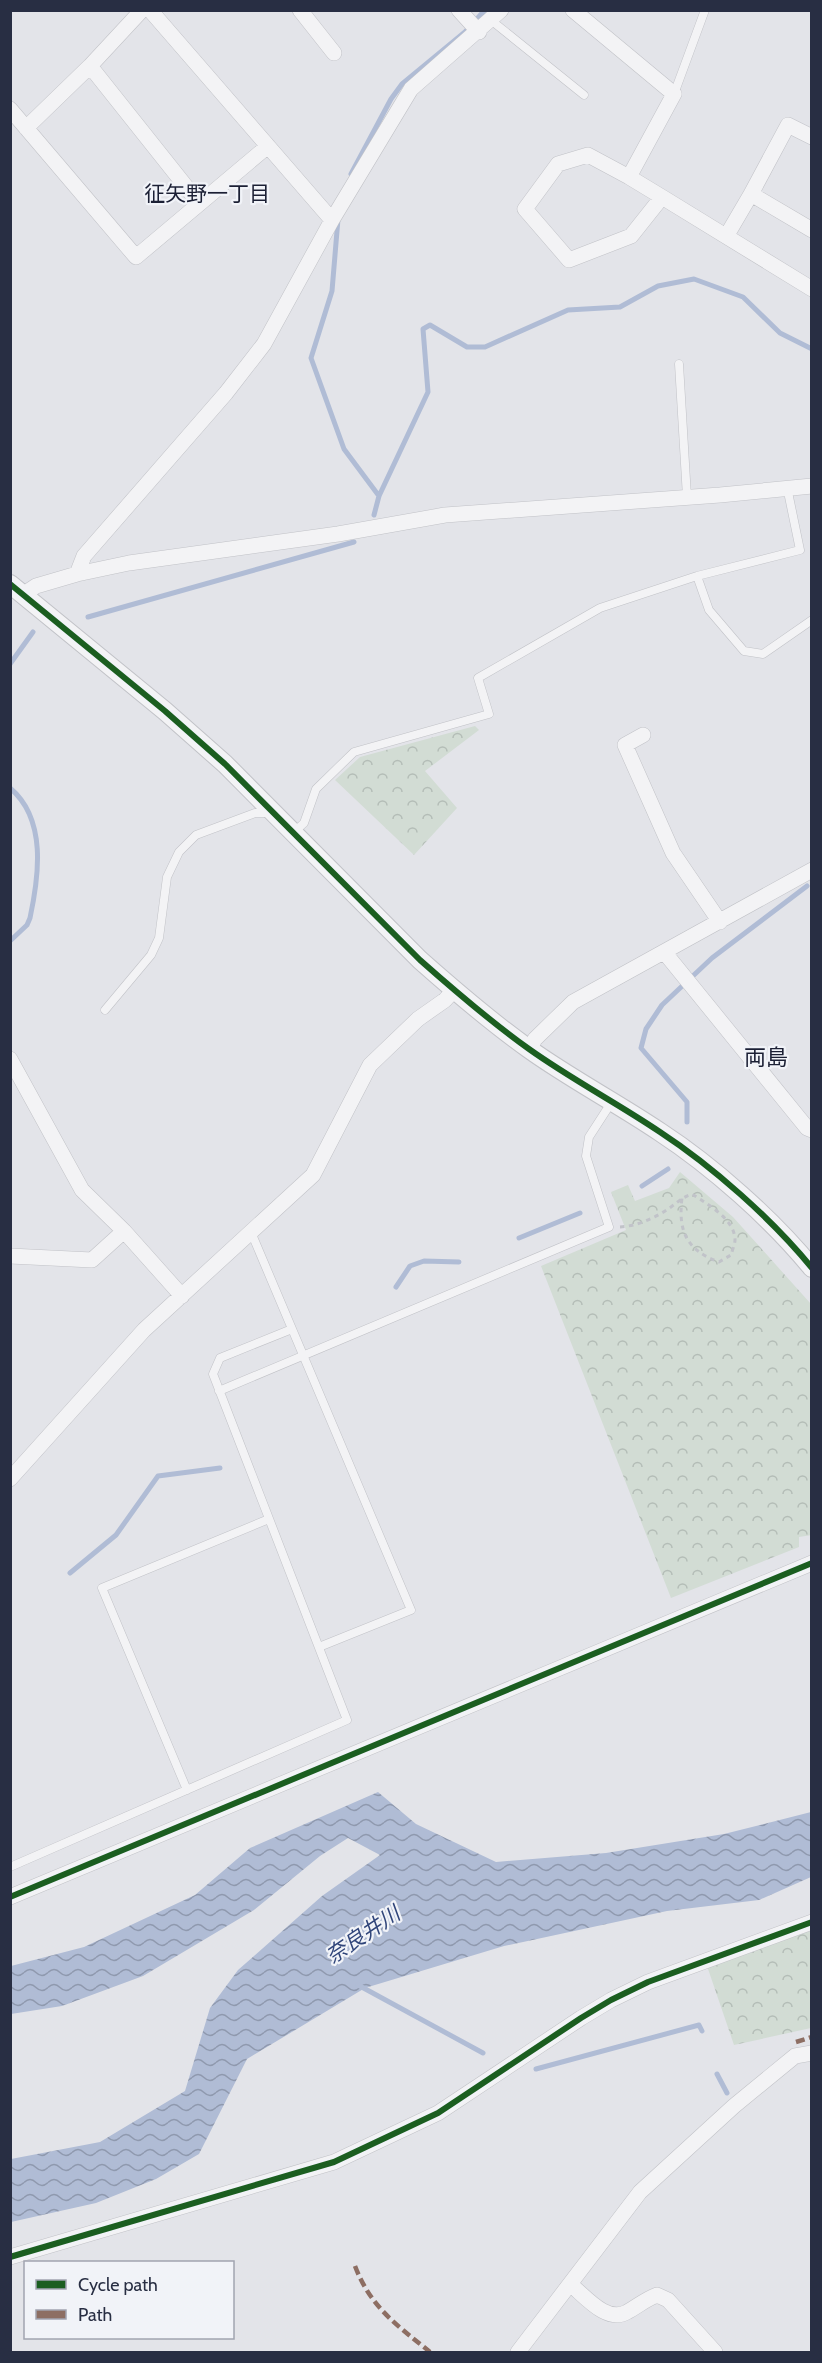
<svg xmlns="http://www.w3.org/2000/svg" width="822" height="2363" font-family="Cabin,'Noto Sans JP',sans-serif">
  <defs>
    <pattern id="forest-crowns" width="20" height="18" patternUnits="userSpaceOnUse" patternTransform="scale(1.5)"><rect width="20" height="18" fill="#d2dcd4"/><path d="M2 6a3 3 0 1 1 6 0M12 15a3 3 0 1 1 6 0" fill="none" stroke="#b4bdb7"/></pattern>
    <pattern id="water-waves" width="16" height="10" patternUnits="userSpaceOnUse" patternTransform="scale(1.5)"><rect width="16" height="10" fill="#b0bcd5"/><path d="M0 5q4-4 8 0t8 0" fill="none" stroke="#8f99ae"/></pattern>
  </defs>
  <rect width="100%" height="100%" fill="#e3e4e9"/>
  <path fill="url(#forest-crowns)" d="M475,726l4,4 -54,41 32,37 -43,47 -79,-75 25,-23z
    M680,1172l53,45 78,87 1,231 -13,2v10l-128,51 -130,-332 85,-36 -15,-38 17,-7 7,16 34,-13z
    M811,1928v100l-77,17 -27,-79z"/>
  <path fill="url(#water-waves)" d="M378,1792l38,32 80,38 110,-9 118,-19 87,-22v65l-52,23 -92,11 -163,35 -139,42 -118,71 -48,95 -43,25 -60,24 -85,19v-63l89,-17 85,-51 25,-83 28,-38 84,-74 58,-41 -32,-17 -28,18 -66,54 -111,66 -81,30 -51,8v-48l73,-19 111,-52 55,-47z"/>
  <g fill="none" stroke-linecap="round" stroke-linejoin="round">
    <path stroke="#b0bcd5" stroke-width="5" d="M351,174l40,-75 11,-15 63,-52 20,-22
      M338,219l-6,72 -21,67 33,91 35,47
      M374,515l5,-19 49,-104 -5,-63 7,-4 37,22h18l83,-37 52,-3 38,-21 36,-7 49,18 37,36 32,16
      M88,617l266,-75
      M10,664l23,-32
      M10,788c37,31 29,88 20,130l-3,7 -17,16
      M687,1122v-20l-46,-54 5,-19 16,-24 50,-47 95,-72
      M642,1186l26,-17
      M519,1238l61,-25
      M396,1287l14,-21 14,-5 35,1
      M70,1573l46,-38 42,-59 62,-8
      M358,1985l125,68
      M536,2069l163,-44 3,6
      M717,2074l10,19"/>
    <g stroke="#c1c2c7" stroke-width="9">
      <path id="service" d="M492,21l92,74
        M674,94l31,-84
        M679,364l8,133
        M697,576l12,34 35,41 19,3 49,-34
        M293,833l11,-10 12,-34 38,-37 135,-38 -11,-36 122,-70 97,-32 103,-26 -13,-63
        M105,1010l46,-55 8,-17 8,-61 12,-25 17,-17 59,-22h14
        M251,1232l160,378 -92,37
        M219,1391l390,-164 -23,-71 3,-19 22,-34
        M187,1790l-85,-202 167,-69
        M10,1867l337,-147 -134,-346 7,-16 72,-29"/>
    </g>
    <g stroke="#c1c2c7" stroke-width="16">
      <path id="minor" d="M150,10l182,210
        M300,10l34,43
        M459,10l20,22
        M573,10l101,84 -45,83 -41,-22 -30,9 -33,45 44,51 62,-24 31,-39 -33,-20
        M90,66l52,-56
        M10,109l126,148 132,-111
        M26,128l64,-62 109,137
        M812,137l-24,-12 -37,69 61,36
        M662,197l150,92
        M727,235l24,-41
        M77,574l7,-18 142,-163 38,-49 68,-124 79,-131 90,-79
        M24,594l12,-8 41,-12 52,-11 209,-29 107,-19 275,-20 92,-9
        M643,735l-18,10 48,108 47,69
        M665,953l142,175 5,2
        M529,1050l6,-11 38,-37 239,-132
        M10,1059l72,131 42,41 58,65
        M10,1256l82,4 32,-29
        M10,1479l134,-149 169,-155 57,-110 48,-46 27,-19 9,-10
        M10,1897l802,-334
        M10,2257l324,-95 104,-49 143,-95 30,-18 37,-18 164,-60
        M570,2284c15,12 37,40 57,28 11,-6 19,-13 30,-17l11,5 47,52
        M518,2352l122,-160 94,-86 61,-50 17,-3"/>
    </g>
    <g stroke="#c1c2c7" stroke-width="20">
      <path id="tertiary" d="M10,584l155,127 60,53 195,196c35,31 71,62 109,89 42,30 88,54 131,83 52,34 112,87 152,136"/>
    </g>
    <path stroke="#c1c3c9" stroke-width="3" stroke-dasharray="4.5 4.5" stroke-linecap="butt" d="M620,1227c18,-1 37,-10 51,-20 8,-6 12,-10 21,-13 15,10 43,25 43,46 0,4 -3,11 -4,15l-12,7c-33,-12 -41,-31 -37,-64"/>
    <use href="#service" stroke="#f3f3f5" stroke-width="8"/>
    <use href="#minor" stroke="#f3f3f5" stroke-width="15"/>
    <use href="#tertiary" stroke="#f3f3f5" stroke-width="18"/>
    <path stroke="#8d6e63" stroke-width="4.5" stroke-dasharray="9 4.5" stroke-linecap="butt" d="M796,2042l16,-5
      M355,2266c16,42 42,59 75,86"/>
    <g stroke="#f1f3f8" stroke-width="10">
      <path id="cycleway" d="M10,584l155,127 60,53 195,196c35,31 71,62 109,89 42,30 88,54 131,83 52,34 112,87 152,136
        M10,1897l802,-334
        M10,2257l324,-95 104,-49 143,-95 30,-18 37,-18 164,-60"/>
    </g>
    <use href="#cycleway" stroke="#1b5e20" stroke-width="6"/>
  </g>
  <g text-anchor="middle" stroke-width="4.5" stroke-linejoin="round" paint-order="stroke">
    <g font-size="21" fill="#1b1f34" stroke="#f1f3f8">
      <text x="207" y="201">征矢野一丁目</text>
    </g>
    <g font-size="21" font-style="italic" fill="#30457a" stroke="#f1f3f8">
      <text transform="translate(363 1935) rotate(-34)" y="7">奈良井川</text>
    </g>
    <g font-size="22" fill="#1b1f34" stroke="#f1f3f8">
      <text x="766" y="1065">両島</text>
    </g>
  </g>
  <rect width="822" height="2363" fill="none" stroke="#282e43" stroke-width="24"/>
  <rect x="24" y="2261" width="210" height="78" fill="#f1f3f8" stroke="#a1a4b0" stroke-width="1.5"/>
  <rect x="36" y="2280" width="30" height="9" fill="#1b5e20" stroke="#a1a4b0" stroke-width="1.5"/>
  <text x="78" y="2291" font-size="18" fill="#282e43">Cycle path</text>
  <rect x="36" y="2310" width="30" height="9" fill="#8d6e63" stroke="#a1a4b0" stroke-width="1.5"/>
  <text x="78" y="2321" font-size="18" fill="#282e43">Path</text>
</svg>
